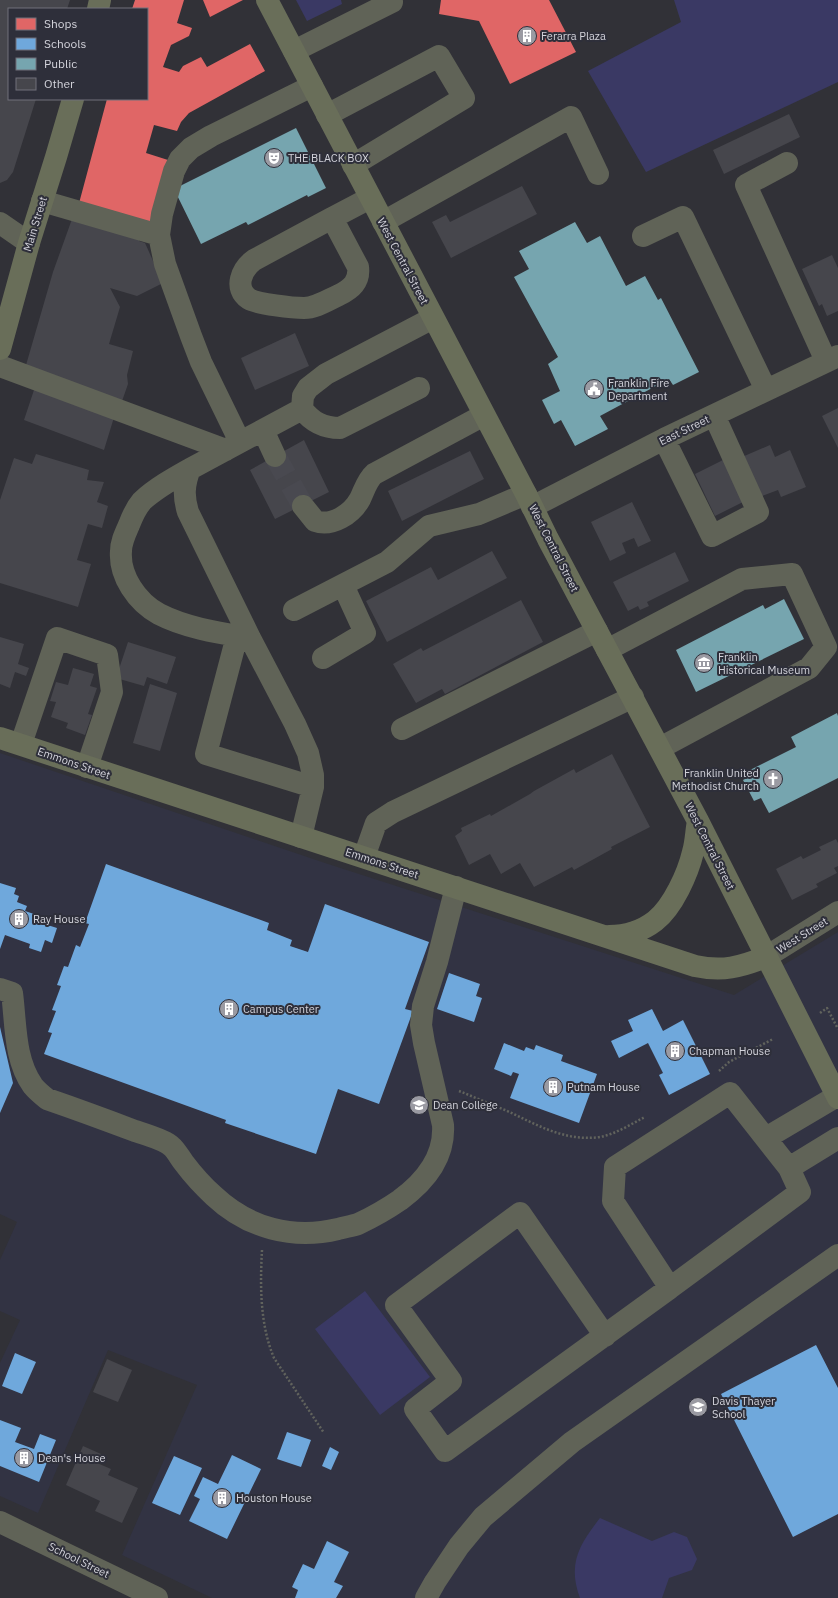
<svg xmlns="http://www.w3.org/2000/svg" width="838" height="1598" font-family="'IBM Plex Sans',sans-serif">
  <rect width="100%" height="100%" fill="#313137"/>
  <path fill="#323343" d="M0,753l325,110 409,132 104,-63v666h-626l-90,-43 75,-170 -89,-35 -70,163 -38,-17v-133l20,-43 -20,-9v-51l17,-38 -17,-8z"/>
  <path fill="#3a3964" d="M296,0h45l1,4 -35,17z
    M674,0h164v82l-192,90 -58,-101 93,-49z
    M365,1291l65,86 -50,38 -65,-86z
    M600,1518l52,23 22,-9 13,5 10,22 -5,11 -23,8 -7,20h-82c-13,-35 0,-54 20,-80z"/>
  <path fill="#e06666" d="M135,0h49l-7,23 15,5 -3,8 -18,9 -8,22 16,5 4,-6 18,-9 6,10 43,-23 15,27 -76,42 -8,9 -4,9 -23,-6 -8,28 22,7 -19,66 -71,-19 29,-108h40v-90h-15z
    M203,0h40l-33,17z
    M441,0h108l27,52 -66,32 -31,-63 -40,-7z"/>
  <path fill="#6fa8dc" d="M106,864l163,59 -2,7 25,10 -2,6 18,6 17,-48 104,38 -24,67 8,2 -34,93 -41,-15 -22,65 -91,-31 1,-3 -182,-66 8,-21 -4,-1 8,-21 -4,-1 9,-24 -4,-1 7,-19 4,1 8,-22 4,2 9,-23 -4,-1z
    M0,883l16,5 -2,6 5,2 -2,6 10,4 -2,5 15,5 -2,6 19,6 -5,15 -7,-3 -4,12 -12,-4 1,-4 -25,-9 -5,14z
    M449,973l31,11 -4,12 6,2 -8,24 -37,-13z
    M652,1009l11,22 20,-11 27,54 -41,21 -10,-20 4,-2 -15,-30 -29,15 -8,-17 22,-10 -5,-11z
    M0,1027l13,56 -13,30z
    M504,1043l20,8 2,-4 8,3 2,-5 27,10 -2,6 36,13 -18,49 -69,-25 9,-24 -6,-2 -2,4 -17,-7z
    M816,1345l22,43v126l-45,23 -72,-143z
    M15,1353l21,9 -14,32 -20,-8z
    M0,1420l21,8 -6,14 19,7 6,-15 16,6 -17,42 -39,-16z
    M287,1432l24,8 -10,27 -24,-8z
    M330,1447l9,5 -8,18 -9,-4z
    M232,1455l29,14 -34,70 -38,-18 11,-22 -6,-3 9,-19 15,7z
    M174,1456l28,12 -22,47 -28,-12z
    M327,1541l22,11 -15,30 9,4 -7,12h-41l3,-8 -6,-3 11,-23 11,5z"/>
  <path fill="#76a5af" d="M296,128l30,60 -18,9 -1,-2 -59,30 -2,-3 -45,22 -27,-55z
    M575,222l12,21 13,-7 26,50 19,-10 13,24 3,-2 38,74 -26,13 -4,-6 -69,37 8,13 -33,17 -14,-26 -7,4 -12,-24 18,-9 -12,-27 10,-7 -44,-80 15,-8 -10,-18z
    M784,599l20,40 -108,53 -20,-42 87,-45 2,4z
    M837,713l1,3v62l-69,35 -8,-15 -7,3 -11,-21 8,-4 -3,-5 48,-24 -5,-10z"/>
  <path fill="#46464c" d="M0,0h70l-3,9h-58v90h27l-23,73 -6,8 -7,3z
    M789,114l11,23 -76,37 -11,-24z
    M522,186l15,28 -86,44 -19,-36 14,-7 4,7z
    M72,219l68,19 -1,3 6,2 18,40 -26,13 -27,-8 10,19 -11,37 24,7 -6,24 1,9 -7,20 -97,-32 29,-100z
    M832,255l6,13v43l-11,5 -5,-12 -3,2 -17,-37z
    M295,333l14,33 -54,24 -14,-32z
    M36,384l79,30 -11,36 -80,-30z
    M838,408v40l-16,-32z
    M304,440l25,52 -54,27 -25,-49z
    M770,445l5,12 15,-7 16,37 -25,10 -3,-7 -19,7 -17,-40z
    M470,451l14,28 -82,42 -14,-30z
    M36,454l53,16 -2,10 17,2 -7,20 11,4 -6,22 -14,-4 -11,36 14,4 -13,43 -78,-24v-83l14,-42 18,6z
    M723,460l20,42 -28,14 -20,-42z
    M632,502l19,39 -13,6 -4,-9 -12,5 4,10 -16,8 -19,-39z
    M492,551l15,27 -120,64 -21,-41 65,-34 7,13z
    M675,552l14,29 -42,21 2,4 -9,4 -2,-4 -10,5 -15,-29z
    M521,600l22,42 -98,52 -3,-5 -26,14 -23,-39 28,-16 2,3z
    M0,637l24,7 -6,20 11,4 -3,8 -11,-4 -5,16 -10,-4z
    M128,642l48,15 -9,27 -20,-7 -3,9 -28,-8z
    M73,668l21,6 -4,12 7,2 -9,26 4,1 -7,20 -19,-7 2,-5 -17,-6 5,-15 -6,-1 6,-19 12,3z
    M150,684l27,9 -17,58 -27,-8z
    M612,754l38,73 -39,20 1,2 -38,21 -2,-3 -38,20 -14,-24 -19,11 -11,-20 -21,11 -14,-29 7,-5 -1,-3 29,-14 1,2 39,-22 4,-3 40,-22 2,4z
    M836,839l2,4v23l-4,2 3,5 -21,11 2,3 -26,13 -16,-31 25,-13 2,3 18,-9 -2,-3z
    M107,1359l25,11 -14,32 -25,-10z
    M83,1446l18,8 -4,9 14,6 -3,6 30,13 -16,35 -27,-12 5,-10 -34,-16z"/>
  <g fill="none" stroke-linecap="round" stroke-linejoin="round">
    <path stroke="#494950" stroke-width="22" stroke-dasharray="22 11" stroke-linecap="butt" d="M275,456l28,50"/>
    <path stroke="#61635d" stroke-width="2.5" stroke-dasharray="2 2" stroke-linecap="butt" d="M820,1013l7,-5 11,21
      M719,1071l10,-9 44,-23
      M459,1091c15,6 31,13 46,19 31,14 59,32 95,27 16,-3 31,-13 45,-20
      M262,1250c-2,36 -2,75 12,108l50,75"/>
    <path stroke="#606357" stroke-width="22" d="M294,51l98,-49 -4,-2
      M327,115l112,-59 25,42 -111,67
      M787,163l-41,22 80,176
      M42,201l117,34
      M332,218l26,49c2,15 -7,22 -19,28 -11,5 -23,13 -35,13 -11,0 -46,-4 -55,-9 -16,-11 -7,-30 5,-39z
      M332,218l38,-20
      M383,222l188,-105 27,57
      M0,223l29,20
      M643,236l40,-19 83,173
      M0,366l226,84
      M302,409c10,13 21,19 38,19l79,-40
      M263,430l12,26
      M664,439l48,97 46,-24 -44,-97
      M240,442l-39,-80 -10,-26 -26,-72 -6,-29 3,-21 12,-43 6,-12 11,-11 20,-12 101,-50
      M190,469c-16,9 -34,19 -48,32 -6,7 -10,16 -13,24 -4,9 -8,17 -8,26 -2,25 16,51 38,63 27,14 61,19 91,24
      M303,506l12,15c17,6 37,-7 45,-22 4,-8 7,-19 14,-25l110,-59
      M532,507l132,-68 174,-83
      M294,610l93,-48 42,-36 50,-12 47,-20
      M237,636l-31,118 107,33
      M607,650l135,-71 50,-5 34,73 -17,21 -149,80
      M323,658l42,-25 -22,-48
      M402,729l195,-98
      M21,744l36,-106 50,17 5,37 -25,75
      M301,837l12,-50v-12l-5,-22 -13,-29 -45,-86 -62,-126c-5,-16 -4,-28 2,-43l112,-60 1,-13 5,-8 18,-14 107,-56
      M364,857l12,-34 17,-11 240,-115
      M766,957l72,-45
      M0,989l12,4c4,30 2,67 21,93 4,5 9,9 14,13 29,10 59,21 88,32 9,3 30,9 36,15 5,4 9,12 13,17 9,12 19,23 30,33 34,32 79,44 124,33 7,-2 14,-3 20,-5 15,-7 29,-15 42,-24 26,-19 45,-43 43,-75l-19,-82 -3,-18 2,-19 14,-44 19,-75
      M766,1138l71,-42
      M789,1168l49,-30
      M605,1336l-85,-123 -124,92 55,76 -36,28 30,42 225,-163 -57,-87 2,-34 115,-74 59,75 11,24 -130,96
      M0,1522l157,76
      M426,1598l9,-16 24,-36 24,-29 89,-75 266,-187"/>
    <path stroke="#696e59" stroke-width="22" d="M267,0l259,494 22,45 150,282 140,277
      M98,9l2,-9
      M0,349l29,-106 27,-86 17,-58
      M0,738l695,228c28,6 45,1 71,-9
      M609,936c16,0 33,-5 46,-15 18,-14 33,-48 38,-69 3,-10 3,-21 5,-31"/>
  </g>
  <defs>
    <g id="building-disc" transform="scale(1)"><circle r="9.5" fill="#9a9aa2" stroke="#2e2f3a"/><path d="M-4-6H4V6H1V3H-1V6H-4ZM-2.5-4.3h1.7v1.8h-1.7ZM.8-4.3h1.7v1.8H.8ZM-2.5-1h1.7V.8h-1.7ZM.8-1h1.7V.8H.8Z" fill="#fff"/></g>
    <g id="theatre-disc" transform="scale(1)"><circle r="9.5" fill="#9a9aa2" stroke="#2e2f3a"/><path d="M-5-5.5Q0-4 5-5.5V0Q5 5 0 6Q-5 5-5 0ZM-3.3-2.5H-1v1.5H-3.3ZM1-2.5H3.3v1.5H1ZM-2.8 1Q0 5.5 2.8 1Z" fill="#fff"/></g>
    <g id="civic-disc" transform="scale(1)"><circle r="9.5" fill="#9a9aa2" stroke="#2e2f3a"/><path d="M-.6-6.5H3V-4.5H.6V-3L4-1V1h2V6H-6V1h2V-1L-.6-3ZM-1.2 2.5V6h2.4V2.5Z" fill="#fff"/></g>
    <g id="museum-disc" transform="scale(1)"><circle r="9.5" fill="#9a9aa2" stroke="#2e2f3a"/><path d="M0-6L6-3V-2H-6V-3ZM-5-1h2V3h-2ZM-1-1h2V3h-2ZM3-1h2V3H3ZM-6 4H6V6H-6Z" fill="#fff"/></g>
    <g id="church-disc" transform="scale(1)"><circle r="9.5" fill="#9a9aa2" stroke="#2e2f3a"/><path d="M-1.2-6h2.4v3.5h3.3v2.4h-3.3V6h-2.4V-.1h-3.3v-2.4h3.3Z" fill="#fff"/></g>
    <g id="university-disc" transform="scale(1)"><circle r="9.5" fill="#9a9aa2" stroke="#2e2f3a"/><path d="M0-5L7-2L0 1L-7-2ZM-4 1L0 2.5L4 1V4Q0 6-4 4Z" fill="#fff"/></g>
    <g id="school-disc" transform="scale(1)"><circle r="9.5" fill="#9a9aa2" stroke="#2e2f3a"/><path d="M0-5L7-2L0 1L-7-2ZM-4 1L0 2.5L4 1V4Q0 6-4 4Z" fill="#fff"/></g>
  </defs>
  <g fill-rule="evenodd">
    <use href="#building-disc" x="527" y="36"/>
    <use href="#theatre-disc" x="274" y="158"/>
    <use href="#civic-disc" x="594" y="389"/>
    <use href="#museum-disc" x="704" y="663"/>
    <use href="#church-disc" x="773" y="779"/>
    <use href="#building-disc" x="19" y="919"/>
    <use href="#building-disc" x="229" y="1009"/>
    <use href="#building-disc" x="675" y="1051"/>
    <use href="#building-disc" x="553" y="1087"/>
    <use href="#university-disc" x="419" y="1105"/>
    <use href="#school-disc" x="698" y="1407"/>
    <use href="#building-disc" x="24" y="1458"/>
    <use href="#building-disc" x="222" y="1498"/>
  </g>
  <g text-anchor="middle" stroke-width="4" stroke-linejoin="round" paint-order="stroke">
    <g font-size="11" fill="#d3d3db" stroke="#2e2f3a" text-anchor="start">
      <text x="541" y="40">Ferarra Plaza</text>
      <text x="288" y="162">THE BLACK BOX</text>
      <text x="608" y="387">Franklin Fire<tspan x="608" dy="13">Department</tspan></text>
      <text x="718" y="661">Franklin<tspan x="718" dy="13">Historical Museum</tspan></text>
      <text x="759" y="777" text-anchor="end">Franklin United<tspan x="759" dy="13">Methodist Church</tspan></text>
      <text x="33" y="923">Ray House</text>
      <text x="243" y="1013">Campus Center</text>
      <text x="689" y="1055">Chapman House</text>
      <text x="567" y="1091">Putnam House</text>
      <text x="433" y="1109">Dean College</text>
      <text x="712" y="1405">Davis Thayer<tspan x="712" dy="13">School</tspan></text>
      <text x="38" y="1462">Dean's House</text>
      <text x="236" y="1502">Houston House</text>
    </g>
    <g font-size="11" fill="#d3d3db" stroke="#2e2f3a">
      <text transform="translate(35 224) rotate(-73)" y="4">Main Street</text>
      <text transform="translate(403 261) rotate(62)" y="4">West Central Street</text>
      <text transform="translate(684 430) rotate(-26)" y="4">East Street</text>
      <text transform="translate(554 548) rotate(63)" y="4">West Central Street</text>
      <text transform="translate(74 763) rotate(19)" y="4">Emmons Street</text>
      <text transform="translate(710 846) rotate(63)" y="4">West Central Street</text>
      <text transform="translate(382 863) rotate(18)" y="4">Emmons Street</text>
      <text transform="translate(802 935) rotate(-32)" y="4">West Street</text>
      <text transform="translate(79 1560) rotate(26)" y="4">School Street</text>
    </g>
  </g>
  <rect x="8" y="8" width="140" height="92" fill="#2e2f3a" stroke="#70717a"/>
  <rect x="16" y="18" width="20" height="12" fill="#e06666" stroke="#70717a"/>
  <text x="44" y="28" font-size="12" fill="#d3d3db">Shops</text>
  <rect x="16" y="38" width="20" height="12" fill="#6fa8dc" stroke="#70717a"/>
  <text x="44" y="48" font-size="12" fill="#d3d3db">Schools</text>
  <rect x="16" y="58" width="20" height="12" fill="#76a5af" stroke="#70717a"/>
  <text x="44" y="68" font-size="12" fill="#d3d3db">Public</text>
  <rect x="16" y="78" width="20" height="12" fill="#46464c" stroke="#70717a"/>
  <text x="44" y="88" font-size="12" fill="#d3d3db">Other</text>
</svg>
